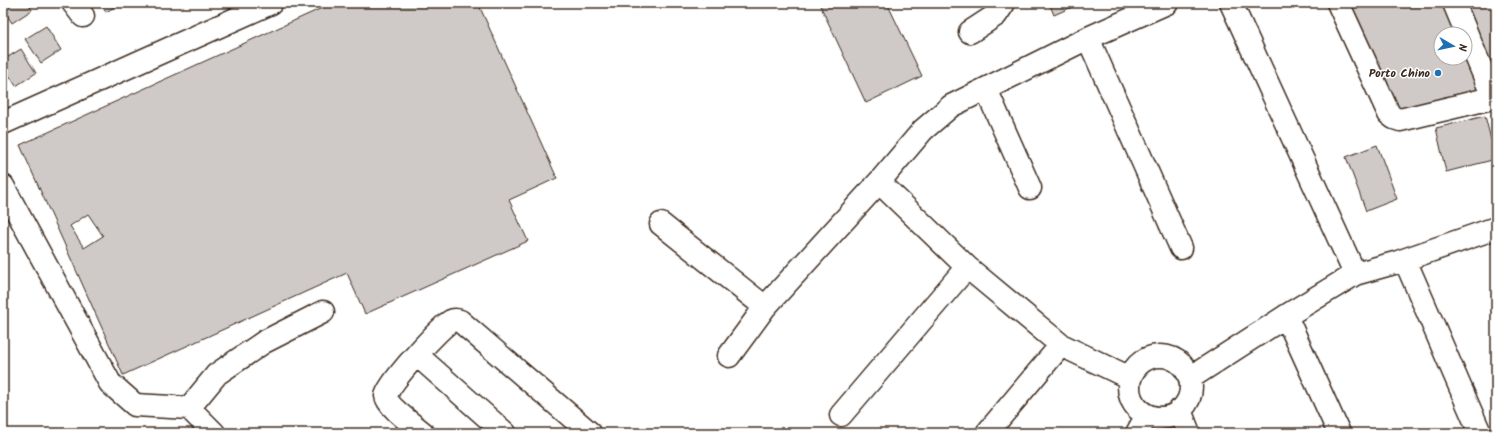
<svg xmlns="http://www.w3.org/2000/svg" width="1499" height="436" font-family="Kalam,sans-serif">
  <rect width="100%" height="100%" fill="#fff"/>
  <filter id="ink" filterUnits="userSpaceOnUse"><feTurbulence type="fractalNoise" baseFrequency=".025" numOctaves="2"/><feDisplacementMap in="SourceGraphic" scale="8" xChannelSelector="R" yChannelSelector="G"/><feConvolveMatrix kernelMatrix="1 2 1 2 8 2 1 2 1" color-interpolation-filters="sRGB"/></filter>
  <g filter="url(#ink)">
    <path fill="#cfcac7" stroke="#3b2a1e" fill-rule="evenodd" d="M3,3h25l4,7 -20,13 -9,-14z
      M100,3h21l-15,9z
      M333,3h145l79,175 -48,22 19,41 -163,73 -18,-41 -224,102 -103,-230z
      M819,3h68l35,73 -56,27z
      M1049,3h32l-27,12z
      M1348,3h148v85l-98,25zM1441,34h24v24h-24z
      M46,26l15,24 -20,13 -16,-24z
      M21,49l15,24 -20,13 -13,-20v-6z
      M1485,116l11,43 -50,13 -10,-44z
      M1377,145l20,54 -31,12 -20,-54z
      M88,214l15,22 -19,12 -14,-22z"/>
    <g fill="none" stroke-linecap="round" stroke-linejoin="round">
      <g stroke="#3b2a1e" stroke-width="25">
        <path id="minor" d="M73,3l10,13
          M1231,3l124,271
          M1338,3l51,111 5,4 6,2 96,-23
          M1454,3l39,94
          M970,32l26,-17 8,-12
          M1088,38l93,210
          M986,89l44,99
          M3,123l268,-120
          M3,186l107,197 25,22 54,3 25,25
          M661,224l104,83 114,-125
          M1405,260l75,173
          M1286,316l53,117
          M417,355l88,78
          M729,356l36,-49
          M1129 387a31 31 0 1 1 62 0a31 31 0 1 1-62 0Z
          M1130,378l-69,-33 -94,-78 -88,-85 44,-52 28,-24 137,-68 79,-35
          M1190,378l96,-62 69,-42 43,-12 98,-34
          M189,408l28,-34 47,-32 59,-30
          M1180,410l9,23
          M841,415l126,-148
          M423,433c-8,-7 -36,-27 -37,-37 0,-10 54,-69 65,-75 2,-1 6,-1 9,0l130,112
          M987,433l74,-88
          M1137,433l10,-18"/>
      </g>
      <use href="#minor" stroke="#fff" stroke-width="22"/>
    </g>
  </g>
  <circle fill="#1f6fb2" stroke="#fff" stroke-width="1.5" cx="1438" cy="73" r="4"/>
  <g text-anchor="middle" stroke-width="3" stroke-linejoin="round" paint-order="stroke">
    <g font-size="12" font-weight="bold" fill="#3b2a1e" stroke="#fff" text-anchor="end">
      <text x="1430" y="77">Porto Chino</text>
    </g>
  </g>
  <rect width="1499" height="436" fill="none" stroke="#fff" stroke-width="16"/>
  <rect x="8" y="8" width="1483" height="420" fill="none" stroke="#3b2a1e" stroke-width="1.5" filter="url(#ink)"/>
  <g transform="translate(1453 46) rotate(99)"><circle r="19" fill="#ffffff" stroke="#b1aaa5"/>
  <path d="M0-3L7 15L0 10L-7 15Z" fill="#1f6fb2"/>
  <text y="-6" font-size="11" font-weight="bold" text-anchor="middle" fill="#3b2a1e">N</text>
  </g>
</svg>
